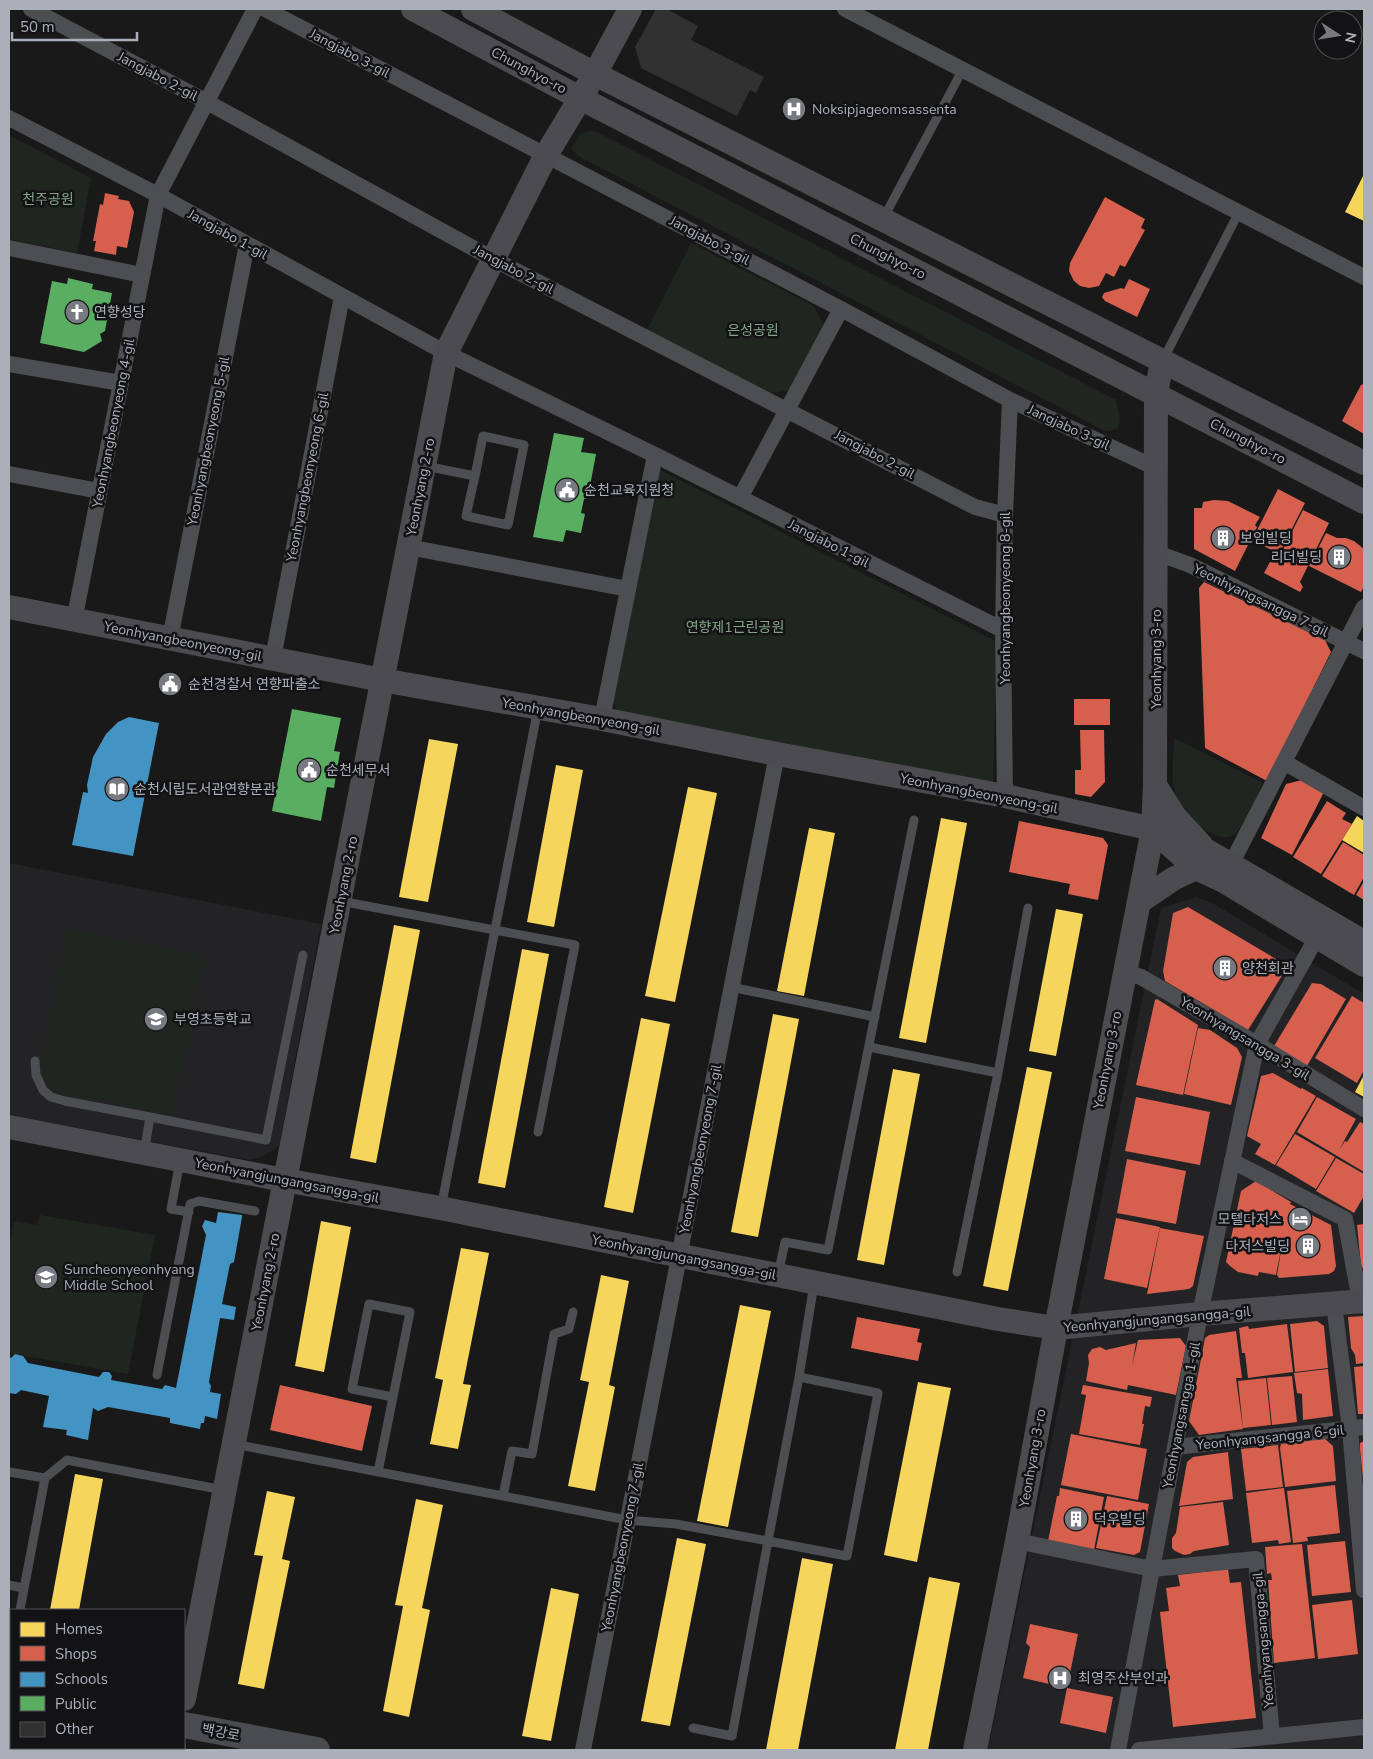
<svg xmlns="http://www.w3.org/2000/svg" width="1373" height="1759" font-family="'Nunito Sans','Noto Sans KR',sans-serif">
  <rect width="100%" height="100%" fill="#191919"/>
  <path fill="#232325" d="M9,863l312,61 -42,221 -15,11 -15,4 -240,-45z
    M1196,897l18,7 150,90v756h-376l173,-842z"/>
  <path fill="#1f2620" d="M590,131l7,1 519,268 4,19 -2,9 -7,3 -8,-1 -523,-273 -7,-6 -1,-4 9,-14z
    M9,135l82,43 -14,75 -68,-14z
    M691,243l123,63 11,21 -33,63 -22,3 -123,-63z
    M656,470h4l337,172 -4,144 -374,-72 -7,-16z
    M1174,738l89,45c-7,15 -16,43 -30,52 -11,8 -36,-8 -43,-17 -8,-8 -14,-19 -16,-30 -3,-15 0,-34 0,-50z
    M67,929l136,27 -31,159 -110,-22c-14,-7 -17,-10 -22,-25z
    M40,1215l115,20 -27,139 -119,-21v-104l5,-28 23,4z"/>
  <path fill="#f6d55c" d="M1364,174v47l-19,-9z
    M429,739l29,5 -30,158 -29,-5z
    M556,765l27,5 -29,157 -27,-5z
    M688,787l29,6 -42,209 -30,-6z
    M1357,816l7,5v32l-22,-13z
    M941,818l26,5 -41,220 -27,-5z
    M809,828l26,5 -31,163 -27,-5z
    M1056,909l27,5 -27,142 -27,-5z
    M394,925l26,5 -44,233 -26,-5z
    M522,949l27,5 -44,234 -27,-5z
    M773,1014l26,5 -41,218 -27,-5z
    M641,1018l29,6 -37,189 -29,-6z
    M1027,1067l25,5 -44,219 -25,-5z
    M893,1069l27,5 -36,191 -27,-5z
    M1364,1075v22l-9,-5z
    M321,1221l30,6 -27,145 -29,-6z
    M461,1248l28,5 -26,131 8,1 -13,64 -28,-5 13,-64 -8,-2z
    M601,1275l28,6 -20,104 6,2 -20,104 -27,-5 21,-104 -9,-2z
    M740,1305l31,6 -43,216 -31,-6z
    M918,1382l33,6 -34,174 -33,-7z
    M75,1474l28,5 -24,131h-29z
    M267,1491l28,6 -13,62 8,2 -26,128 -26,-5 25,-128 -9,-1z
    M416,1499l27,6 -21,103 8,2 -21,107 -26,-6 20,-105 -8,-1z
    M677,1538l29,6 -36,182 -29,-5z
    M802,1558l31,6 -35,186h-32z
    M929,1577l31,6 -32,167h-33z
    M551,1588l28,6 -28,147 -29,-5z"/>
  <path fill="#d6604d" d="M105,193l14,3 -1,3 11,2 5,11 -7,36 -10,-2 -1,9 -22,-4 2,-10h-3l7,-37 3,1z
    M1105,197l40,22 -4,9 4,2 -20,37 -5,-2 -6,12 -8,-4 -7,13 -10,2 -9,-2 -6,-5 -5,-10 1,-8z
    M1129,279l21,10 -13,28 -32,-16 -3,-4 2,-4 17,-5 3,1z
    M1364,384v50l-22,-13 19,-36z
    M1278,489l27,14 -26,51 -27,-14z
    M1214,500l14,1 32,16 -5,8 2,2 -22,44 -41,-22v-41h8l1,-6z
    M1303,510l26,13 -29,59 3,5 -3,5 -36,-19 7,-13 5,3z
    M1326,533l11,5h9l8,3 10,8v37l-3,6 -52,-26z
    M1204,582l121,58 6,12 -64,129 -62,-33 -6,-160z
    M1074,699h36v26h-36z
    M1080,730h24l1,52 -14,15 -16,-3v-24h6z
    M1302,780l22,12 -32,63 -31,-17 25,-54z
    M1327,801l19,12 -4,6 10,5 -31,50 -28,-17z
    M1019,821l84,17 5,7 -10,55 -30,-6 2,-10 -61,-12z
    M1343,842l21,13v22l-10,18 -32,-19z
    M1364,881v19l-8,-5z
    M1188,907l100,59 -40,64 -83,-49 -2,-10 10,-58z
    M1312,983l9,1 25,15 -39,67 -33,-20z
    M1352,996l12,7v67l-7,13 -42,-25z
    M1157,999l41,26 -15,70 -47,-10 19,-85z
    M1198,1028l12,2 27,18 5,9 -11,48 -47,-11z
    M1273,1073l28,16 1,-1 14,8 -41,69 -20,-11 6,-10 -14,-8 14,-60z
    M1136,1097l74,15 -10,53 -75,-14z
    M1317,1097l39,22 -17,31 6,-9 2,1 13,-20 4,2v48l-67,-40z
    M1295,1134l40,23 -19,32 -40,-24z
    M1336,1158l28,16v22l-10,17 -38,-22z
    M1127,1159l59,12 -10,53 -59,-11z
    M1256,1181l35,21 -1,2 41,21 5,41 -2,5 -5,3 -50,4 -2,-3 6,-36 -7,36 -17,-3 -1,4 -20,-4 -8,-6 -4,-4 15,-71z
    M1116,1218l44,9 -13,61 -43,-9z
    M1364,1224v45l-3,-3 -4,-41z
    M1160,1228l44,8 -9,41 -2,9 -4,3 -42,5z
    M1364,1316v47l-8,1 -1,-9 -4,-7 -3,-31z
    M857,1317l63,12 -3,13 5,1 -4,18 -67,-13z
    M1317,1321l7,5 4,42 -33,4 -5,-48z
    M1287,1324l6,48 -45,6 -3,-25h-3l-3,-25 9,-2 1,3z
    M1236,1331l6,47h-6l7,51 -44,6 -10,-14 16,-83 4,-3z
    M1180,1338l6,8 -10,49 -48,-10 -1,5 -41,-9 3,-18 -1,-8 4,-6 8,-2 6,3 30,-7 -4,23 6,-26z
    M1364,1366v48h-6l-4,-47z
    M1328,1369l5,47 -30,4 -1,-26 -5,-1 -3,-20z
    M1292,1376l5,46 -25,3 -5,-47z
    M1266,1378l5,47 -28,3 -5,-47z
    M280,1385l92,21 -10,45 -92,-21z
    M1083,1385l69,12 -2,10 -5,-1 -3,18h2l-4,21 -61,-11 7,-39 -5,-1z
    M1071,1434l76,15 -9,51 -77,-15z
    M1324,1438l9,8 3,35 -51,6 -5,-39 1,-4z
    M1364,1441v37h-1l-3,-28v-7z
    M1278,1445l5,42 -37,4 -5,-42z
    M1228,1452l5,47 -54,7 8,-44 6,-5z
    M1335,1485l5,48 -33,4 1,4 -15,2 -6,-52z
    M1060,1488l44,9 -10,53 -46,-9 9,-45h2z
    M1284,1488l7,54 -12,2 -1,-4 -26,3 -6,-50z
    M1107,1496l42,8 -9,48 -6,3 -38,-7z
    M1223,1502l6,43 -35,6 -4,3 -6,1 -9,-4 -3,-3v-10l4,-5 4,-26z
    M1345,1541l6,51 -39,4 -5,-51z
    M1302,1544l13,114 -41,5 -6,-83h4l-1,-7 -4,1 -2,-27z
    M1228,1569l2,14 11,-1 15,136 -83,9 -13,-115 9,-1 -3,-23 14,-2 -2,-11z
    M1352,1600l6,54 -40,5 -6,-54z
    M1030,1624l48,10 -11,54 -44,-10 7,-31 -4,-4z
    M1067,1688l46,9 -7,36 -46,-10z"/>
  <path fill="#4393c3" d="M129,717l30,6 -26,133 -61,-11 11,-53 5,1 -1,-8 6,-28 13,-23 12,-12z
    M218,1212l24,3v2l-8,45 -4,2 -8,40 14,3 -2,13 -14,-2 -11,64 2,4 -1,6 11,2 -4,25 -12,-3 -1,7h-3l-1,6 -30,-6v-5l-62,-11 -10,4 -5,-3 -5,32 -22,-5 1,-5 -24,-3 6,-31 -28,-6 -5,4 -7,-1v-36l2,1 4,-4 8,2 5,7 71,14 4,-5h6l3,4 -1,4 51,9 3,-4 11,3 30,-153 -4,-9 3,-6 11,3z"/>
  <path fill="#5aae61" d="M68,278l25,6 -1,5 20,4 -7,38 -5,3 2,7 -18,11 -44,-9 12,-62 15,3z
    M554,433l30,5 -3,14 15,2 -6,32 2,6 -4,6 -4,1 -3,14 4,1 -4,19 -15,-3 -3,12 -30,-5z
    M292,709l49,9 -7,33 6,1 -6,36 -7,-1 -6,34 -49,-10z"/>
  <path fill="#313131" d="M656,9h11l31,17 -7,14 73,37 -8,16 -6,-3 -13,26 -96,-48 -6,-21z"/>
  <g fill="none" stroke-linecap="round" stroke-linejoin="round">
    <path stroke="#4d4e52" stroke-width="9" d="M883,219l80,-150
      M1163,360l76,-148
      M425,466l50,10 -9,40 42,9 16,-80 -41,-9 -8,40
      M340,901l235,44 -37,187
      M731,987l144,30
      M869,1047l129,26
      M35,1061l1,14 7,15 8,7 14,4 85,16 -6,36
      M150,1117l116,23 37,-185
      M180,1161l-9,48 18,3
      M441,1208l97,-500
      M957,1272l41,-199 30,-165
      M778,1275l7,-33 43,8 86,-430
      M157,1375l33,-171 9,-3 56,10
      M234,1444l393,76 49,4 92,17 31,-164 15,-93
      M9,1472l36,6 -25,132
      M378,1472l32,-160 -41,-8 -17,85 41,8
      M45,1478l22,-18 156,30
      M503,1496l9,-45 20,3 22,-120 15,-5 4,-17
      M9,1585l14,3
      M9,1639l2,1
      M9,1681l2,-15
      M693,1728l39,8 36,-195 79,15 31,-163 -79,-16"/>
    <path stroke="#4d4e52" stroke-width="16" d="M31,9l176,93 286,157 482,248 30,8
      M265,9l576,300 169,91 146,68
      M845,9l519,268
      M9,118l149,77 288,158 209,102 -53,264
      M9,248l133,27
      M9,364l112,19
      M655,455l348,175
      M9,474l90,17
      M740,498l101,-189
      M408,547l220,42
      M1157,553l33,12 174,86
      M74,621l84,-426 97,-186
      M170,639l77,-395
      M273,658l69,-362
      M1284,762l80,46
      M1005,796l-2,-166 2,-115 5,-115
      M1226,874l138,-267
      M1124,972l17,5 116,67 107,65
      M1232,1161l113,58 15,82
      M1334,1304l16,125 14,161
      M1175,1447l189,-20
      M1017,1541l135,28 104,-10 16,177
      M583,1750l194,-996
      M1118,1750l82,-436 57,-270 65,-116
      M1139,1750l225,-23"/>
    <path stroke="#4c4c50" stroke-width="24" d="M413,9l167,89 784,404
      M473,9l122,65 769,389
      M9,607l373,73 220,39 175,35 228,42 148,33 51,20 160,93
      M1155,785l20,32 26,28
      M1163,839l33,29 26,12 142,85
      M1139,902l34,-23 23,-11
      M9,1127l275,53 156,28 558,111 58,9 144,-14 164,-13
      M184,1699l262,-1346 100,-198 49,-81 35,-65
      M174,1750v-2
      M975,1750l42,-209 39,-213 97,-499 2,-44 1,-392 6,-31"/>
    <path stroke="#4a4b4e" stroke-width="26" d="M9,1691h2
      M9,1723h2
      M184,1725l133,25
      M146,1748l14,2"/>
  </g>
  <defs>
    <g id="hospital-disc" transform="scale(1.25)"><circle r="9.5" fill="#787a81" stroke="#131315"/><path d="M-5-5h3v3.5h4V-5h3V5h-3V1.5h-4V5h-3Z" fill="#fff"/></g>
    <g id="church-disc" transform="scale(1.25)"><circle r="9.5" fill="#787a81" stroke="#131315"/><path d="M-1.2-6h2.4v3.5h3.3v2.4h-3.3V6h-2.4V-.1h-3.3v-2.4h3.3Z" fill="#fff"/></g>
    <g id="civic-disc" transform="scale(1.25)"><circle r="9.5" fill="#787a81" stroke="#131315"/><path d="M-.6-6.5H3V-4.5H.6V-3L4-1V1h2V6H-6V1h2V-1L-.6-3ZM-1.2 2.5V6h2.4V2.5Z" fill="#fff"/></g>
    <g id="building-disc" transform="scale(1.25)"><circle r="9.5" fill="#787a81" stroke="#131315"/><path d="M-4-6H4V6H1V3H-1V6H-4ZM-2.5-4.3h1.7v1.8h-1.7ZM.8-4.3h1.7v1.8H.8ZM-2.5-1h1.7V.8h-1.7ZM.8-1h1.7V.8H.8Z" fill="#fff"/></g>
    <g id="library-disc" transform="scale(1.25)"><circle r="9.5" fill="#787a81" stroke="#131315"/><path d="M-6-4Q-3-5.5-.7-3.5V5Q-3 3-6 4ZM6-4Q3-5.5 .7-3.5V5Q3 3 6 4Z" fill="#fff"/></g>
    <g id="school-disc" transform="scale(1.25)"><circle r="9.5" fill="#787a81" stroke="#131315"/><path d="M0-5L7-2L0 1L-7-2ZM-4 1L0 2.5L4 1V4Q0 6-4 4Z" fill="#fff"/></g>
    <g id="hotel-disc" transform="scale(1.25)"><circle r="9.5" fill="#787a81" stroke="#131315"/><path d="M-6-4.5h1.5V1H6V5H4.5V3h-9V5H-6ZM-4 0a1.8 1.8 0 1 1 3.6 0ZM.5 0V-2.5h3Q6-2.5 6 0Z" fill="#fff"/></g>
  </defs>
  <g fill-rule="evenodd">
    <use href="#hospital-disc" x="794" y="109"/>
    <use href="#church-disc" x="77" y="312"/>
    <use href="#civic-disc" x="567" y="490"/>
    <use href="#building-disc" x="1223" y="538"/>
    <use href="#building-disc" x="1339" y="557"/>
    <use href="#civic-disc" x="170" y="684"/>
    <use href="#civic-disc" x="309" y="770"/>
    <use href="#library-disc" x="117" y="789"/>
    <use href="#building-disc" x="1225" y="968"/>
    <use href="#school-disc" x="156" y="1019"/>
    <use href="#hotel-disc" x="1300" y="1219"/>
    <use href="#building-disc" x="1308" y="1246"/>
    <use href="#school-disc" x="46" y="1277"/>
    <use href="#building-disc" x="1076" y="1519"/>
    <use href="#hospital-disc" x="1060" y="1678"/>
  </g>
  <g text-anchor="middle" stroke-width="5" stroke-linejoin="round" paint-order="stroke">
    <g font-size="14" fill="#abafb9" stroke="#131315">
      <text transform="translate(350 53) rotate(28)" y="5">Jangjabo 3-gil</text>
      <text transform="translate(529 70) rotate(28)" y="5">Chunghyo-ro</text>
      <text transform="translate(158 76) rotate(28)" y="5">Jangjabo 2-gil</text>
      <text transform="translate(228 234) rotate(29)" y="5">Jangjabo 1-gil</text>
      <text transform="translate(710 240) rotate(28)" y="5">Jangjabo 3-gil</text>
      <text transform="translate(888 256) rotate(27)" y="5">Chunghyo-ro</text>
      <text transform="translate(514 269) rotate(28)" y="5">Jangjabo 2-gil</text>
      <text transform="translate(113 423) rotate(-79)" y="5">Yeonhyangbeonyeong 4-gil</text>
      <text transform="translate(1069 427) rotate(25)" y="5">Jangjabo 3-gil</text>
      <text transform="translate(208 441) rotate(-79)" y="5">Yeonhyangbeonyeong 5-gil</text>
      <text transform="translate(1248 441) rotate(27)" y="5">Chunghyo-ro</text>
      <text transform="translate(875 454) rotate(28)" y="5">Jangjabo 2-gil</text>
      <text transform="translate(307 477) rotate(-79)" y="5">Yeonhyangbeonyeong 6-gil</text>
      <text transform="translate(420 487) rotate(-79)" y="5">Yeonhyang 2-ro</text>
      <text transform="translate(829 543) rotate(27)" y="5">Jangjabo 1-gil</text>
      <text transform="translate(1005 598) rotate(-90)" y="5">Yeonhyangbeonyeong 8-gil</text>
      <text transform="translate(1261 600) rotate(26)" y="5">Yeonhyangsangga 7-gil</text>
      <text transform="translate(183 641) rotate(11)" y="5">Yeonhyangbeonyeong-gil</text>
      <text transform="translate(1156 659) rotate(-90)" y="5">Yeonhyang 3-ro</text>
      <text transform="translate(581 716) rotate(10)" y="5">Yeonhyangbeonyeong-gil</text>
      <text transform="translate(979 793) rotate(11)" y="5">Yeonhyangbeonyeong-gil</text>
      <text transform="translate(343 885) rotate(-79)" y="5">Yeonhyang 2-ro</text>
      <text transform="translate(1245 1038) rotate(31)" y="5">Yeonhyangsangga 3-gil</text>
      <text transform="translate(1107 1060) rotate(-79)" y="5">Yeonhyang 3-ro</text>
      <text transform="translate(700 1149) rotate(-79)" y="5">Yeonhyangbeonyeong 7-gil</text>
      <text transform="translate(287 1180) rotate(11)" y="5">Yeonhyangjungangsangga-gil</text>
      <text transform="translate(684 1257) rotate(11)" y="5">Yeonhyangjungangsangga-gil</text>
      <text transform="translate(265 1282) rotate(-79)" y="5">Yeonhyang 2-ro</text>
      <text transform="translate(1157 1319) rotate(-5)" y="5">Yeonhyangjungangsangga-gil</text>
      <text transform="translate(1181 1415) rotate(-79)" y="5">Yeonhyangsangga 1-gil</text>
      <text transform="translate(1270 1437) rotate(-6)" y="5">Yeonhyangsangga 6-gil</text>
      <text transform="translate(1032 1458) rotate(-80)" y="5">Yeonhyang 3-ro</text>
      <text transform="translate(622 1547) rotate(-79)" y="5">Yeonhyangbeonyeong 7-gil</text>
      <text transform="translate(1263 1640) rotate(-95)" y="5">Yeonhyangsangga-gil</text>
      <text transform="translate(221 1732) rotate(11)" y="5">백강로</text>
    </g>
    <g font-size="14" fill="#abafb9" stroke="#131315" text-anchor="start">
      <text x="812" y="114">Noksipjageomsassenta</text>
      <text x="94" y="317">연향성당</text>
      <text x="584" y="495">순천교육지원청</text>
      <text x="1240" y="543">보임빌딩</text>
      <text x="1322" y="562" text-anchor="end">리더빌딩</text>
      <text x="188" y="689">순천경찰서 연향파출소</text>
      <text x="326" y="775">순천세무서</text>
      <text x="134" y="794">순천시립도서관연향분관</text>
      <text x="1242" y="973">양천회관</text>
      <text x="174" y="1024">부영초등학교</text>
      <text x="1282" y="1224" text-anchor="end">모텔다저스</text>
      <text x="1290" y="1251" text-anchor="end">다저스빌딩</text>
      <text x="64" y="1274">Suncheonyeonhyang<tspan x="64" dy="16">Middle School</tspan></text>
      <text x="1094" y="1524">덕우빌딩</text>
      <text x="1078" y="1683">최영주산부인과</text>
    </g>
    <g font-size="14" fill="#82a386" stroke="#131315">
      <text x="48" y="204">천주공원</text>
      <text x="753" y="335">은성공원</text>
      <text x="735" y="632">연향제1근린공원</text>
    </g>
  </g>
  <rect width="1373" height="1759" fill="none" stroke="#abafb9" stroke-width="20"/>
  <rect x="10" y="1609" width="175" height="140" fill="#131315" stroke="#505157"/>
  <rect x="20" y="1622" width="25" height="15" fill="#f6d55c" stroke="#505157"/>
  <text x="55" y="1634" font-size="15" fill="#abafb9">Homes</text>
  <rect x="20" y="1646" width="25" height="15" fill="#d6604d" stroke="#505157"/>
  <text x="55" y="1659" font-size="15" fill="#abafb9">Shops</text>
  <rect x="20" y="1672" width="25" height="15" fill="#4393c3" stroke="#505157"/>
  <text x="55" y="1684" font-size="15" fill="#abafb9">Schools</text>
  <rect x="20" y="1696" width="25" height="15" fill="#5aae61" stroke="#505157"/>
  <text x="55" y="1709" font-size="15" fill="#abafb9">Public</text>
  <rect x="20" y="1722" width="25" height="15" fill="#313131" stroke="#505157"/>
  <text x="55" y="1734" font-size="15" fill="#abafb9">Other</text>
  <g transform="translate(1338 35) rotate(102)"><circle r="24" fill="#131315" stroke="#505157"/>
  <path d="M0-4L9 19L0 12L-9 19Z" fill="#787a81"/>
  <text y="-8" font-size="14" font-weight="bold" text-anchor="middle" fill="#abafb9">N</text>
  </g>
  <path d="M12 32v8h125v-8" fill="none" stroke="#abafb9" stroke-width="2.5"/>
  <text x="20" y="32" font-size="15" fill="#abafb9" stroke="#131315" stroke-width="4" paint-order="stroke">50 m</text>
</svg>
